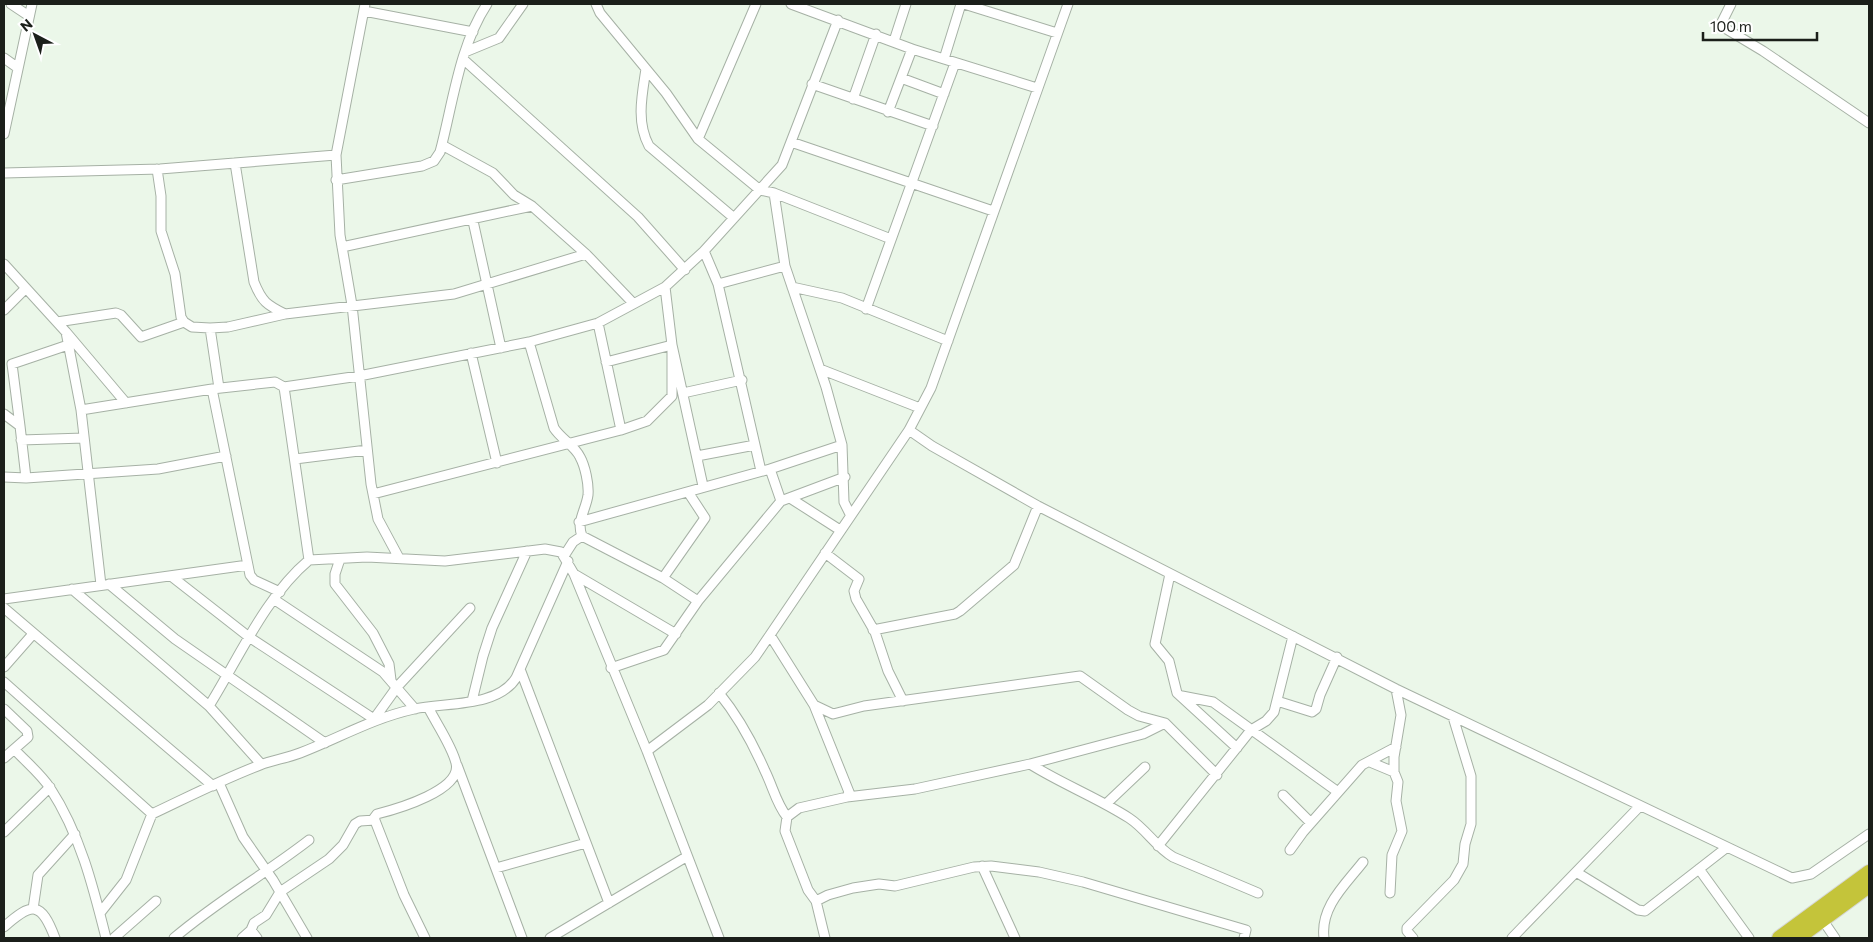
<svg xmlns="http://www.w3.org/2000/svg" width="1873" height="942" font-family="Commissioner,sans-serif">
  <rect width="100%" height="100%" fill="#ebf7e9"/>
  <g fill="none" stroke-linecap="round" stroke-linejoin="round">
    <g stroke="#a6b1a5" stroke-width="11">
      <path id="minor" d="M11,4l18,12
        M365,4l-29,151 4,80 12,70 19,179 7,35 21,39
        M596,4l4,9 66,80 32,46 62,51 14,3 117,46
        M791,4l121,45 125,39
        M964,4l93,29
        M1731,4l-10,20 2,3 40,24 106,72
        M364,11l109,21
        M894,41l12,-37
        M465,52l34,-14 24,-34
        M4,58l14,10
        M463,59l175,158 47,53
        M944,59l17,-55
        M646,69c-4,26 -10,53 3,77l85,72
        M901,78l43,16
        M812,84l121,42
        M853,99l23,-65
        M888,112l24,-63
        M4,134l28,-130
        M698,139l58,-135
        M791,142l202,69
        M442,145l51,28 21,22 18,11 54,48 47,49
        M235,163l19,119c8,20 13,23 31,32
        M157,169l4,27v35l14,43 6,43 3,5 8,5 18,1 18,-1 57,-13 169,-20 132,-40
        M4,173l156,-4 176,-14
        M336,180l86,-14 12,-5 6,-9c13,-49 19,-105 47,-148
        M774,193l11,73 41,121 16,58 2,57 6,12
        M473,221l28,127
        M342,247l190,-41
        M704,251l14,33 43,187
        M4,264l62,68 60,71
        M718,284l67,-18
        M665,287l7,58 31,141
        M792,287l50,11 106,43
        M866,309l89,-246
        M4,310l22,-22
        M57,322l59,-9 5,2 20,22 43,-15
        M598,323l23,107
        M210,328l9,60
        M66,332l15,78 20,175
        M529,342l25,86c7,11 21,18 26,29 5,9 9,27 8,38 -2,15 -12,26 -6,41l81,42 35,23
        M471,353l26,110
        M606,362l66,-17
        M820,369l100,39
        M284,387l25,173
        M212,389l38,186 4,5 26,12
        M683,393l59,-13
        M81,410l131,-21 63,-7 9,5 75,-11 170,-34 69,-19 67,-36 39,-36 78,-86 56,-145
        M4,414l16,12 6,52
        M20,426l-8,-62 56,-19
        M909,430l23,16 106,60 358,183 396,189 19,-4 58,-40
        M21,440l63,-2
        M697,456l58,-11
        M295,459l72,-9
        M770,469l11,32
        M4,477l22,1 132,-9 68,-13
        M373,494l248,-64 26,-9 25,-25v-51
        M790,498l50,32
        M579,522l191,-53 72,-24
        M825,553l34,26 -5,12 2,8 19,33 13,39 15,30
        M564,556l9,-14 9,-6
        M340,559l-5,15v10l38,49 16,31 2,16
        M574,574l102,60
        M1170,574l-15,70 14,17 8,32 60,55
        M171,576l78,61 125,82
        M663,578l42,-60 -17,-26
        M109,584l66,55 150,104
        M72,589l137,117 52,58
        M4,599l244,-34
        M275,600l108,72 32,37
        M4,608l209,178
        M873,630l82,-16 5,-3 54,-46 24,-59
        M770,635l44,70 35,87 -2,5 -48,11 -12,9 -2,14 23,59 8,11 9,37
        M4,667l29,-33
        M611,668l53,-18 34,-49 83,-100 64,-24
        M520,669l89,234
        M4,682l148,132
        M719,693c18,22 35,53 46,78 8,16 11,32 22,46
        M1182,696l31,6 125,90
        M472,701l11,-45 9,-28 35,-77
        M1277,701l35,11 4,-3 4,-14 17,-38
        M814,705l19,9 31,-8 216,-30 48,34 11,6 26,7 52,52
        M209,706c30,-48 56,-109 100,-146l58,-3 78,4 100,-12 16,3 13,22 73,177 72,187
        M4,709l23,22 1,6 -24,21
        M374,719l23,-32 73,-79
        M14,749c12,13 27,25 36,39 30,46 43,98 56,150
        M647,751l61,-46 47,-48 154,-227 22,-42 137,-384
        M1370,762l24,10
        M1030,764c32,20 68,34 99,54 17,11 27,29 44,39l85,36
        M457,765l65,173
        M219,783l24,54 30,43 34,58
        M1283,795l28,28
        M847,797l68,-8 115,-25 113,-30 22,-11
        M1106,804l39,-37
        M4,832l46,-45
        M1158,846l93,-116 15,-9 8,-9 19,-76
        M1290,850l13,-18 59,-67 34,-18
        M982,866l33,72
        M496,868l90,-25
        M1699,869l50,69
        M1576,872l62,38 7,1 81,-63
        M1390,893l2,-38 10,-24 -6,-30 2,-19 -4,-10v-15l7,-42 -5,-26
        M816,901l12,-6 25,-7 26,-4 16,2 79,-19 17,-1 48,6 44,10 163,48 -2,8
        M33,909l5,-34 37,-41
        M100,913l26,-33 26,-66c36,-17 71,-35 108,-49 13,-5 27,-7 40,-12 39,-15 73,-35 114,-44 31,-7 83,-1 102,-31l52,-117
        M1822,919l13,19
        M4,927c28,-25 37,-26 51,11
        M251,930l6,8
        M114,938l42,-37
        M174,938c42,-36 91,-64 135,-98
        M242,938l9,-8 3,-7 12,-8 14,-23 49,-33 14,-14 12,-21 5,-3 15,-1
        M425,938l-21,-43 -30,-77 3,-4c20,-5 86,-24 79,-51 -4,-17 -20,-40 -28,-56
        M550,938l136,-81
        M1324,938c-4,-31 21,-53 39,-76
        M1413,938l-6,-7v-3l47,-48 9,-16 2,-20 6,-20v-48l-18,-59
        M1512,938l128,-132"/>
    </g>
    <g stroke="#d6d7d6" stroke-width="16">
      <path id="trunk" d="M1779,938l90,-66
        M1798,938l71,-52"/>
    </g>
    <use href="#minor" stroke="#fff" stroke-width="9"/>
    <use href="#trunk" stroke="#c4c43a" stroke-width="14"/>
  </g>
  <rect width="1873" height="942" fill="none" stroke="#1b1f1a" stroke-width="10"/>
  <g transform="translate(35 35) rotate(319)" stroke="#ffffff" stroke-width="4" paint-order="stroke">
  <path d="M0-4L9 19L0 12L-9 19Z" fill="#1b1f1a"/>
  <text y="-8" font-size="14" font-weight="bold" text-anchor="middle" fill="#1b1f1a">N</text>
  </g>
  <path d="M1703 32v8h114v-8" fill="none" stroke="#1b1f1a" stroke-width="2.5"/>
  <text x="1710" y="32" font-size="15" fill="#1b1f1a" stroke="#ffffff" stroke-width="4" paint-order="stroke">100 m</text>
</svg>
